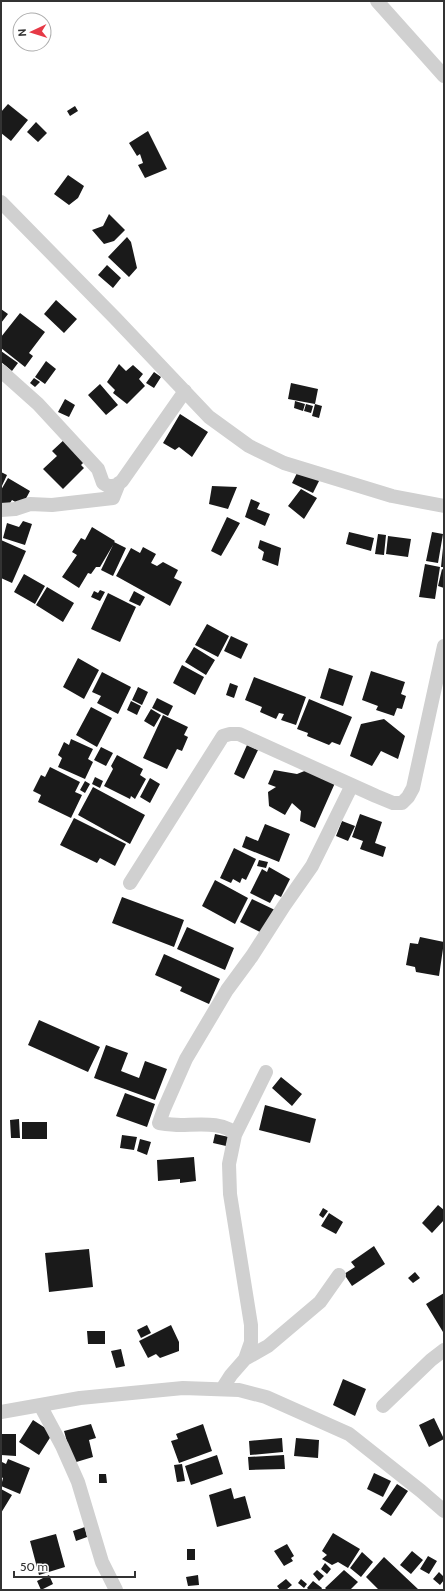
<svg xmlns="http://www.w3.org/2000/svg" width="445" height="1591" font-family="Cabin,sans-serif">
  <rect width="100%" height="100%" fill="#fff"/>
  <path fill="#1a1a1a" d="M8,104l20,16 -17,21 -10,-8v-21z
    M75,106l3,5 -8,5 -3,-5z
    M36,122l11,11 -9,9 -11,-10z
    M148,131l19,38 -22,9 -7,-13 5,-2 -3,-9 -3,2 -8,-13z
    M68,175l16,11 -6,12 -9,7 -15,-11z
    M109,214l16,16 -11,11 -10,3 -12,-14 11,-4z
    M127,237l4,5 6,26 -8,9 -21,-20z
    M107,265l14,13 -8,10 -15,-13z
    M56,300l21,19 -13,14 -20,-19z
    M1,309l7,5 -7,9z
    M20,313l25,19 -16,21 4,3 -8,11 -24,-19v-11z
    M1,351l17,12 -6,8 -11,-9z
    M46,361l10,8 -11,15 -10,-7z
    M119,364l7,7 7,-6 10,9 -4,5 6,7 -18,18 -14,-11 2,-3 -8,-8z
    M154,372l7,5 -7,11 -8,-5z
    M34,378l6,4 -5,5 -5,-4z
    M291,383l27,6 -3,15 7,2 -3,12 -7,-2 3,-12 -27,-5z
    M100,384l18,21 -12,10 -18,-20z
    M65,399l10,6 -6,12 -11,-5z
    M295,401l10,3 -2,7 -9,-3z
    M306,404l7,2 -2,7 -7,-2z
    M180,414l28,18 -16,25 -13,-10 -4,3 -12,-7z
    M66,438l20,22 -5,5 3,3 -21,21 -20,-20 14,-13 -5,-5z
    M299,469l22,8 -8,16 -21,-10z
    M1,472l6,3 -6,13z
    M8,478l22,13 -8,15 -10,-6 -6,9 -5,-3v-16z
    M212,486l25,1 -9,22 -19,-5z
    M301,489l16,9 -13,21 -16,-13z
    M251,499l9,4 -3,6 13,5 -5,12 -20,-9z
    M227,517l13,6 -19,33 -10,-5z
    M23,521l9,3 -7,21 -22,-7 4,-15 12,4z
    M92,527l23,14 -1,1 12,6 -13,28 -12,-6 12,-25 -13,22h-4l-5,7 -3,-1 -9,15 -17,-11 15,-22 -5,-3 9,-14 4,2z
    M349,532l25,6 -3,13 -25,-7z
    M432,532l11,2 -5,29 -12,-2z
    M378,534l8,1 -2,20 -9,-1z
    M388,536l23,3 -3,18 -22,-3z
    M1,540l25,11 -14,32 -11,-5z
    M260,540l21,8 -3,18 -16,-6 2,-8 -6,-4z
    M143,547l13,7 -5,9 6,3 6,-4 15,8 -4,8 8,4 -12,24 -54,-30 15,-28 9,5z
    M443,548h1v19h-3z
    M425,564l15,3 -5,32 -16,-2z
    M442,569l2,1v18l-6,-2z
    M24,574l21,12 -10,18 -21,-12z
    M47,587l27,16 -11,19 -27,-17z
    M100,590l5,2 -5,9 -9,-4 3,-6 4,2z
    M134,591l11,6 -5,9 -11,-5z
    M108,593l28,14 -16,35 -29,-13z
    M207,624l22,12 -11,21 -23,-12z
    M231,636l17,8 -7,15 -17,-8z
    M194,647l21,13 -9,15 -21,-13z
    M78,658l21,12 -15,29 -21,-12z
    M182,665l22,12 -9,18 -22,-12z
    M329,668l24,8 -10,30 -23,-8z
    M371,671l34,11 -4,12 5,2 -4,13 -5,-1 -3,8 -18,-6 2,-4 -16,-6z
    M102,672l29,15 -13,27 -21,-11 4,-7 -9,-4z
    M254,677l52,20 -10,28 -15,-5 3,-6 -5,-1 -3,6 -16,-7 2,-5 -17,-7z
    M230,683l8,3 -4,12 -8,-3z
    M138,687l10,5 -6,13 -10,-5z
    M157,698l16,8 -5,10 -16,-8z
    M309,699l43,18 -12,28 -8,-3 -3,3 -22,-9 1,-3 -11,-4z
    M131,701l10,5 -4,9 -10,-5z
    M91,707l21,11 -15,29 -21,-12z
    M151,709l10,6 -7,12 -10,-6z
    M163,715l25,12 -4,8 4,2 -6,14 -5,-2 -10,20 -24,-11z
    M384,719l21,17 -7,23 -17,-8 -9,15 -22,-10 11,-32z
    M71,739l22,10 -5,10 5,3 -8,17 -27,-12 4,-9 -4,-3 6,-13 5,3z
    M247,745l11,5 -14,29 -10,-5z
    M101,747l12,6 -7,13 -12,-6z
    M117,755l26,14 -3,6 6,4 -11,20 -4,-3 -1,3 -26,-13 9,-17 -2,-3z
    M50,767l30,15 -5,10 7,3 -11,23 -33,-16 3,-7 -8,-4 8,-16 4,2z
    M274,770l23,4 10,-4 28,13 -20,45 -15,-7 1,-10 -9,-8 -7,12 -16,-9 -1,-14 8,-5 -8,-3z
    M95,777l8,4 -3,7 -8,-4z
    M150,778l10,6 -10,19 -10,-6z
    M85,781l5,3 -5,9 -5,-3z
    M93,787l52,28 -15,29 -52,-29z
    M360,814l22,8 -7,21 11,4 -3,10 -23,-8 3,-8 -11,-4z
    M74,818l52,26 -11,22 -15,-8 -3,5 -37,-18z
    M342,821l13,5 -7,15 -12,-5z
    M265,824l25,10 -11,28 -37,-15 4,-11 12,5z
    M234,848l22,11 -10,21 -4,-2 -2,5 -7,-4 -2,4 -11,-5z
    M259,860l9,2 -2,6 -9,-2z
    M269,867l21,12 -9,18 -6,-3 -5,9 -20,-10 12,-24 5,3z
    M215,880l33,18 -13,26 -33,-18z
    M122,897l62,23 -10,27 -62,-24z
    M252,899l23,11 -11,24 -24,-12z
    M187,927l47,21 -9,22 -48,-21z
    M420,937l24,5 -5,34 -23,-4 -1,-5 -9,-2 4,-22 8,1z
    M164,954l56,25 -11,25 -29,-13 2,-4 -27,-12z
    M39,1020l61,27 -12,25 -60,-27z
    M106,1045l22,8 -7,18 18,7 6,-17 22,8 -12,31 -61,-22z
    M281,1077l21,17 -10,12 -20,-18z
    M125,1093l30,11 -8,23 -31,-11z
    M265,1105l51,14 -6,24 -51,-13z
    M19,1119l1,19h-9l-1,-18z
    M22,1122h25v17h-25z
    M215,1134l14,3 -3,9 -13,-3z
    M122,1135l15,2 -3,13 -14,-2z
    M140,1139l11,3 -4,13 -10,-4z
    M194,1157l2,24 -16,2v-4l-22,2 -1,-21z
    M438,1205l6,5v10l-12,13 -10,-10z
    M323,1208l5,3 -5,7 -4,-3z
    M329,1213l14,9 -7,12 -15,-8z
    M374,1246l11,18 -33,22 -8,-12 11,-7 -4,-5z
    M89,1249l4,38 -44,5 -4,-39z
    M415,1272l5,6 -7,5 -5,-5z
    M444,1293v38l-1,1 -17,-28z
    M147,1325l4,8 -10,5 -4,-8z
    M171,1325l8,17v9l-19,7 -4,-4 -8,4 -9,-17z
    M87,1331h18v13h-17z
    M121,1349l4,17 -9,2 -5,-17z
    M343,1379l23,10 -11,27 -22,-11z
    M434,1418l10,21 -15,8 -10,-22z
    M33,1420l20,13 -14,22 -20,-13z
    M91,1424l5,14 -7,2 4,17 -20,6 -9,-32z
    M203,1424l9,27 -33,12 -8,-22 7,-2 -2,-5z
    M1,1434h15v22l-15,-1z
    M282,1438l1,14 -33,3 -1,-14z
    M296,1438l23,2 -1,18 -24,-2z
    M217,1455l6,19 -32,11 -6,-19z
    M284,1455l1,14 -36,1 -1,-13z
    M8,1459l22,9 -10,26 -19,-8 2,-8 -2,-1v-13l1,-2 4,2z
    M182,1464l3,17 -8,1 -3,-17z
    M374,1473l17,8 -8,16 -16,-8z
    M99,1474h7l1,9h-8z
    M397,1484l11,7 -17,25 -11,-7z
    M231,1488l3,11 11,-3 6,22 -34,9 -8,-32z
    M1,1489l11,6 -11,18z
    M85,1527l2,10 -11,4 -3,-10z
    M333,1533l27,16 -12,19 -10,-6 -6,3 -10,-6 5,-4 -5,-4z
    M56,1534l9,33 -26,8 -9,-34z
    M287,1544l7,12 -3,2 2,3 -9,5 -10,-15z
    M187,1549h8v11h-8z
    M412,1551l11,9 -12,14 -11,-9z
    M362,1552l11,10 -12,15 -11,-9z
    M428,1556l9,5 -8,13 -9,-5z
    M384,1557l35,33h-40l-13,-13z
    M325,1563l6,6 -4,5 -6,-5z
    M317,1570l7,6 -5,5 -6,-7z
    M344,1570l14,12 -8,8h-23l-2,-2z
    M439,1572l5,5v3l-4,5 -7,-6z
    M49,1575l4,9 -12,6 -4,-9z
    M198,1575l1,10 -11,1 -2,-9z
    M286,1579l6,6 -6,5h-6l-3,-4z
    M301,1579l6,5 -3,4 -6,-5z
    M313,1581l9,7 -1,2h-12l-2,-2z"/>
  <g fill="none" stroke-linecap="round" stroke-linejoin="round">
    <path stroke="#d0d0d0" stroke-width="14" d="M377,1l67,75
      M1,202l114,116 94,99 40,29 35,17 108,33 52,10
      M1,371l37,33 60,65 5,14 5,3h4l5,-1 5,-4 63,-90
      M1,510l14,-1 15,-5 22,1 61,-7 6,-15
      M130,883l93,-147 7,-2h9l137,62 17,7h9l6,-6 5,-9 31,-142
      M266,1072l-31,63c-9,-14 -39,-10 -54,-10 -7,0 -15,-1 -22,-2l5,-14 22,-50 41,-69 25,-34 32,-50 28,-40 40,-81
      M235,1135l-6,29 1,30 21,131v17l-6,17 23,-13 52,-44 19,-27
      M222,1389l9,-14 14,-16
      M40,1405l22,41 16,36 24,80 14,28
      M383,1406l48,-46 13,-10
      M1,1412l79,-14 103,-10 56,2 27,7 83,37 72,57 23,20"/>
  </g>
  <rect width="445" height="1591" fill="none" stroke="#333333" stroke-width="4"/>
  <g transform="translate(32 32) rotate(266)"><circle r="19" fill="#ffffff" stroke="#adadad"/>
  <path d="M0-3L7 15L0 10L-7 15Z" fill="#e63946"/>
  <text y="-6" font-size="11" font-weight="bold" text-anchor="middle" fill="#333333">N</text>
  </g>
  <path d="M14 1571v6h121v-6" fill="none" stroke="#333333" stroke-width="2"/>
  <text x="20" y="1571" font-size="12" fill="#333333" stroke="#ffffff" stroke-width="3" paint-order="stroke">50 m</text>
</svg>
